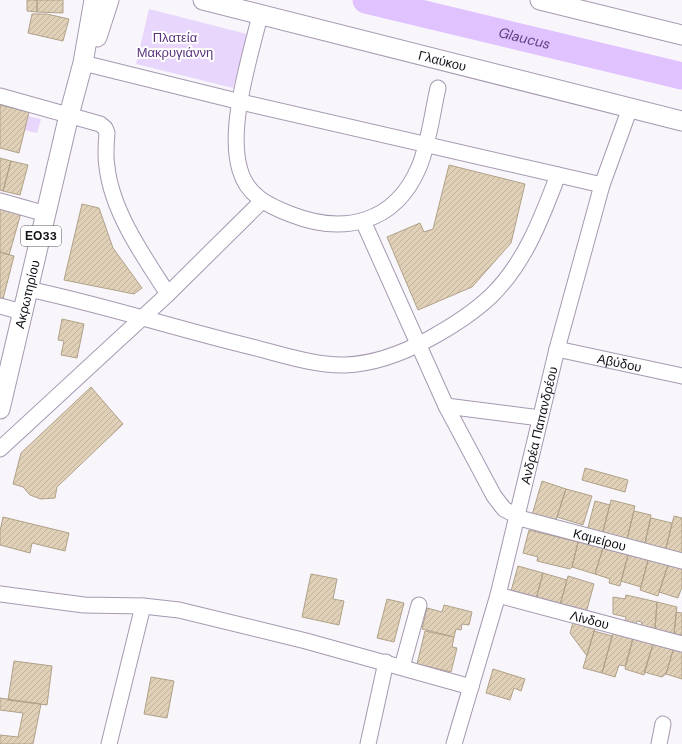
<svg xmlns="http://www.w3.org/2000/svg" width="682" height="744" font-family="'DM Sans',sans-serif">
  <defs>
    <pattern id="building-hatch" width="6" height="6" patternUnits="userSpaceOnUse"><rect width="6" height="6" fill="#e0d0b7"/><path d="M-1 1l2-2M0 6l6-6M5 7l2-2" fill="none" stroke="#bfb29d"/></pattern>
  </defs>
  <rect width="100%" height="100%" fill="#f8f6fb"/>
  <path fill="#e8d6fc" d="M149,9l98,25 -14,54 -97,-24z
    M28,116l13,3 -4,14 -13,-3z"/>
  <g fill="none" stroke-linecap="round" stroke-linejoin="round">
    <path stroke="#e0c2ff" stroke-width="27" id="s1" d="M366,0l316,76"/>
  </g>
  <path fill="url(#building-hatch)" stroke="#b0a189" d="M27,0h10v12l-10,-1z
    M37,0h26v13l-26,-1z
    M32,14h15l22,5 -6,22 -35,-8z
    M0,105l29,7 -10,41 -19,-5z
    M0,158l11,3 -8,30 -3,-1z
    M11,161l17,4 -8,30 -17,-4z
    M449,165l76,19 -14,59 -39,44 -54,23 -31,-73 33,-14 4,9 9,-3z
    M82,204l17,4 14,40 29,40 -8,6 -70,-14z
    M0,207l21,6 -12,42 -9,-3z
    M0,252l14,4 -11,43 -3,-1z
    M62,319l22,5 -7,34 -16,-3 3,-14 -6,-1z
    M91,387l32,37 -66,63 -2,11 -14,1 -11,-4 -7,-8 -10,-3 8,-31z
    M585,468l43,12 -3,12 -43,-12z
    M542,481l24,8 -11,34 -23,-8z
    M566,489l26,7 -9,29 -26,-8z
    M611,500l24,6 -8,33 -3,2 -22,-6z
    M595,501l15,4 -8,30 -15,-4z
    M634,511l17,4 -6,28 -18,-4z
    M674,516l8,2v38l-17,-4z
    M3,517l66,16 -4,18 -33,-8 -2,10 -30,-8v-14z
    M651,518l21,5 -7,29 -21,-5z
    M529,530l49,12 -6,25 -2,2 -33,-8 1,-4 -15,-4z
    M578,542l25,6 -8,26 -23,-7z
    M603,548l25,7 -8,31 -11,-3 1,-4 -15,-5z
    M628,555l20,5 -7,27 -20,-6z
    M648,560l20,5 -10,31 -18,-6z
    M668,565l14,4v18l-4,11 -19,-6z
    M518,566l25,7 -7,26 -25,-8z
    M543,573l24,7 -7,25 -24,-6z
    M311,574l26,5 -4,20 11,2 -5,24 -37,-8z
    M568,576l26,8 -8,29 -26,-8z
    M626,595l31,7 -2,27 -14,-3 1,-4 -5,-1 -1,3 -11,-2 1,-5 -13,-3v-17l12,2z
    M387,599l17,4 -10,39 -17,-4z
    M657,602l20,5 -3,27 -19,-5z
    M444,605l28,7 -3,13 -7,-1 -1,6 -5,-1 -2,8 -32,-8 5,-21 15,4z
    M676,612l6,1v22l-8,-1z
    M574,619l22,6 -9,31 -17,-23z
    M614,630l20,5 -9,31 -6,-1 -4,12 -13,-4z
    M425,631l29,6 -2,10 5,1 -6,24 -34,-8z
    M594,631l18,5 -10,37 -19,-5z
    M634,635l20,6 -10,34 -19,-6z
    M654,641l20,6 -8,27 -4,3 -18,-5z
    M674,647l8,2v30l-16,-5z
    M14,661l38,5 -5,39 -39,-5z
    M493,669l32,10 -4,12 -7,-3 -4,12 -24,-7z
    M151,677l23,4 -7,37 -23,-4z
    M0,698l41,6 -8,40h-33v-9l18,2 5,-24 -23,-3z"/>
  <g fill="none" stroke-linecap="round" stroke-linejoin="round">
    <g stroke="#a599b2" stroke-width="17">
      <g id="minor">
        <path d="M260,15c-10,43 -33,112 -20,155 7,25 27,35 50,44 53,21 105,10 129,-47 10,-24 13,-53 19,-79"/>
        <path d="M83,63l158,39 361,83"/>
        <path d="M0,96l100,28 5,4 2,5c-1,11 -2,23 0,34 5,45 37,90 61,127"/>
        <path d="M0,201l46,13"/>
        <path id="s2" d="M363,221l83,185 48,90 10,13 19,10 159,42"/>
        <path d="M28,289c76,16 149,40 224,58 28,7 64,19 93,18 30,-1 58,-12 84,-26 22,-12 44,-26 62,-43 34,-33 51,-79 67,-121"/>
        <path d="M0,306l22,6"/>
        <path id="s3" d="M557,349l125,27"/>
        <path d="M446,406l94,12"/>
        <path d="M0,449l168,-155 94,-93"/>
        <path d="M0,594l84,11 59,1 36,4 127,31 165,46"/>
        <path id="s4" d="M498,595l184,49"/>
        <path d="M402,667l17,-62"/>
        <path d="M109,744l34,-138"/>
        <path d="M368,744l18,-82"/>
        <path id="s5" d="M454,744l44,-149 59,-246 45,-164 28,-77"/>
        <path d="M659,744l4,-20"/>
      </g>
    </g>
    <g stroke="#a599b2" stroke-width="21">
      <g id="major">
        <path id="s6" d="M203,0l479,121"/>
        <path d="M540,0l142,35"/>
        <path d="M97,37l12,-37"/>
        <path id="s7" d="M0,409l69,-294 14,-52 11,-63"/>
      </g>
    </g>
    <use href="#minor" stroke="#fff" stroke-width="15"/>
    <use href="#major" stroke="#fff" stroke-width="19"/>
  </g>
  <g text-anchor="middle" stroke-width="4" stroke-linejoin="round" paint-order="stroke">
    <rect fill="#fff" stroke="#5b585f" stroke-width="1" x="21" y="226" width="40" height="20" rx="3"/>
    <g font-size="12" font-weight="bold" fill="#15111a">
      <text x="41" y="240">ΕΟ33</text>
    </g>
    <g font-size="13" fill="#5c367d" stroke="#fff">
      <text x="175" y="42">Πλατεία<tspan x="175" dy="15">Μακρυγιάννη</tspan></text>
    </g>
    <g font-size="13" fill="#15111a" stroke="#fff">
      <text dy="5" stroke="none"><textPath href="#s6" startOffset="247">Γλαύκου</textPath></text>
      <text dy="5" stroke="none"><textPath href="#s7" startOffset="118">Ακρωτηρίου</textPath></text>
      <text dy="5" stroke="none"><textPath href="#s3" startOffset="64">Αβύδου</textPath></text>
      <text dy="5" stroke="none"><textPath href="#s5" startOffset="330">Ανδρέα Παπανδρέου</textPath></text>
      <text dy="5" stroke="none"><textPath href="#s2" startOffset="422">Καμείρου</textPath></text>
      <text dy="5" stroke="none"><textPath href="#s4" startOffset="95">Λίνδου</textPath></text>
    </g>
    <g font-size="14" font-style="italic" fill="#623c83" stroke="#fff">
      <text dy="5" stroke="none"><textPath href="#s1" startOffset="163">Glaucus</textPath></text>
    </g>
  </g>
</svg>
